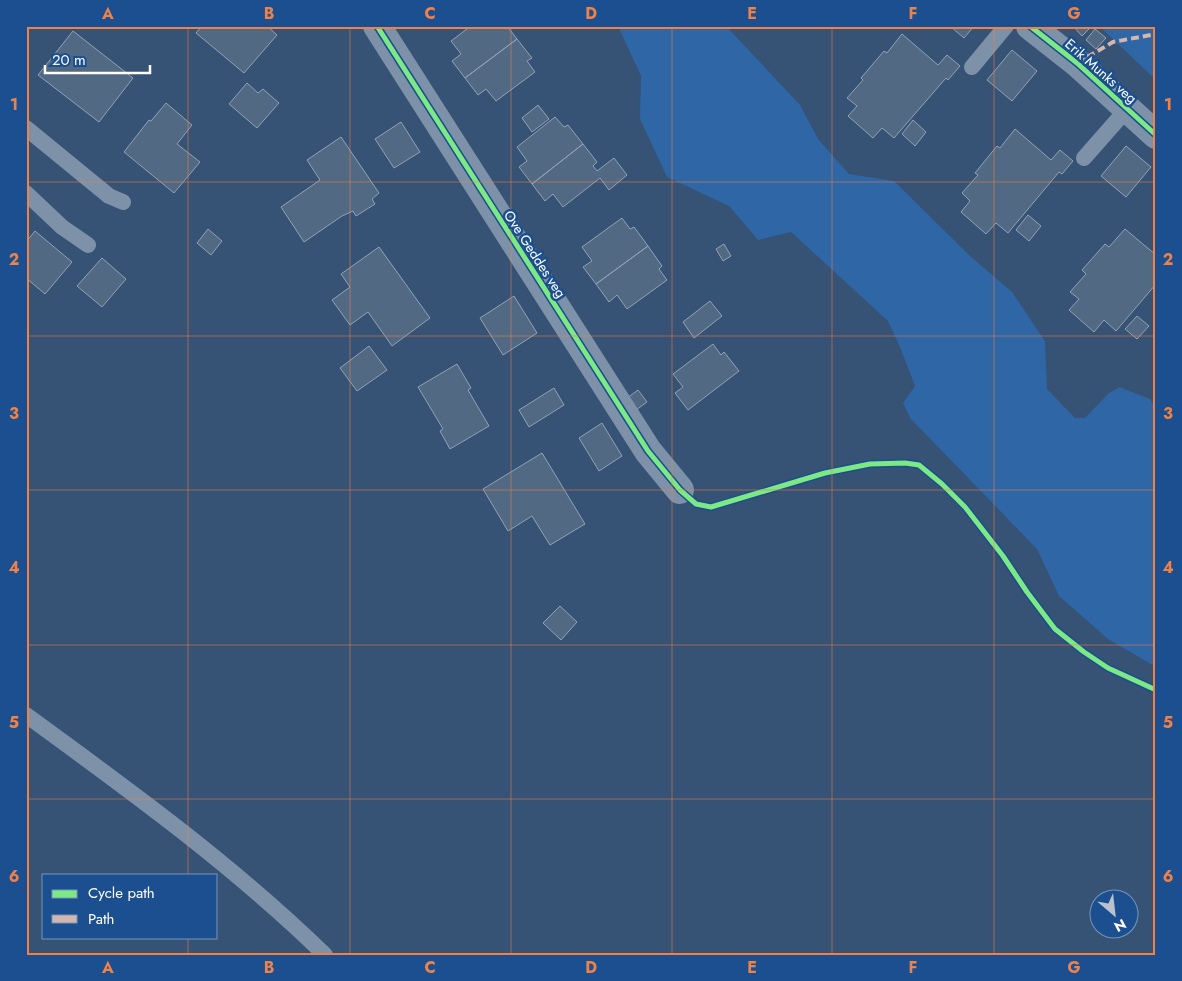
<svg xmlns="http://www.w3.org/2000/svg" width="1182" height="981" font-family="Jost,sans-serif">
  <rect width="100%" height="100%" fill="#365274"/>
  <path fill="#2f66a5" d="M618,26h108l74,79 18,34 31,35 45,7 76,75 42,36 33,49 2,48 28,29h10l23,-24 11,-7 31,12 6,9v259l-48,-28 -49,-43 -22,-47 -127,-131 -7,-15 12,-17 -15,-39 -12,-26 -97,-89 -33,8 -29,-34 -62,-29 -27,-58 1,-43z
    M1099,26h57v54z"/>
  <path fill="#526984" stroke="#92a2b6" d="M202,26h65l10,9 -33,38 -48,-40z
    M471,26h36l10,13 -52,39 -13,-17 9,-7 -10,-13z
    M950,26h24l-10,12z
    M1073,26h19l-10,10z
    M1095,29l11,9 -10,11 -10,-9z
    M73,31l60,47 -34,44 -61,-47z
    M902,34l36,31 9,-10 13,11 -12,14 -2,-2 -52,60 -12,-10 -9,10 -25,-22 9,-10 -10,-8 16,-18 -2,-2 23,-27 3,2z
    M517,39l15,19 -5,3 8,11 -39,29 -10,-12 -8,6 -13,-17z
    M1012,50l25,21 -25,30 -25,-21z
    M247,83l11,10 5,-4 16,14 -22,25 -28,-24z
    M166,103l26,22 -15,19 23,18 -26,31 -50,-41 25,-32 2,1z
    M538,105l11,14 -17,13 -10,-14z
    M555,117l9,10 4,-2 15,19 -51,40 -13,-17 8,-6 -10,-14z
    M913,120l13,12 -11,14 -13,-12z
    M401,122l19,30 -26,16 -19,-29z
    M1015,129l36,31 9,-10 13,11 -11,13 -3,-2 -51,61 -12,-10 -10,11 -25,-22 9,-11 -8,-8 16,-18 -3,-2 22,-27 3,2z
    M341,137l38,56 -7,6 3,5 -19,12 -3,-5 -11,5 -38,26 -23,-35 39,-27 -13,-20z
    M583,144l14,18 -4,4 4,5 17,-13 13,17 -18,15 -9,-12 -37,29 -10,-13 -8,7 -13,-17z
    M1126,146l25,21 -25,30 -25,-21z
    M1028,215l13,11 -12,15 -13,-11z
    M622,218l8,11 4,-2 14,19 -52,38 -13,-17 9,-6 -10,-14z
    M208,229l14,12 -11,14 -14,-12z
    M1125,229l31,26v29l-40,47 -12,-11 -10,12 -25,-22 10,-11 -9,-7 16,-18 -4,-4 23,-26 4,3z
    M35,231l37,31 -27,32 -19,-16v-36z
    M724,244l7,12 -8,5 -7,-12z
    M648,246l14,20 -3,3 8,11 -40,29 -10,-14 -8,7 -13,-18z
    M379,247l51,71 -38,28 -24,-34 -18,13 -18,-25 18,-13 -9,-13z
    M102,258l24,21 -24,28 -25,-21z
    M514,296l23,37 -34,22 -23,-37z
    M710,301l12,15 -28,22 -11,-16z
    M1137,316l12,10 -12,13 -12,-10z
    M713,344l8,11 3,-3 15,19 -51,39 -13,-17 8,-6 -10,-13z
    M369,346l18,24 -30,21 -17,-23z
    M457,364l14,24 -3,2 21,36 -39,23 -10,-18 3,-2 -25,-42z
    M554,388l10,17 -35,22 -10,-17z
    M638,390l9,12 -15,11 -9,-12z
    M602,423l20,33 -23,15 -20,-33z
    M542,453l43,71 -35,21 -18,-29 -24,15 -25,-42z
    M560,606l17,16 -16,18 -18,-17z"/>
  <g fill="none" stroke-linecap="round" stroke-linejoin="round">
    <path stroke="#7d92a8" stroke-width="16" d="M972,67l34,-41
      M26,128l83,68 14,6
      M1084,158l44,-50
      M26,193l36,34 26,18
      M26,715c103,75 208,151 299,240"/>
    <path stroke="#7d92a8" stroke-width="28" d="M377,26l271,425 32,39
      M1030,26l47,37 79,72"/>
    <path stroke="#d1b7ad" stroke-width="4" stroke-dasharray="8 4" stroke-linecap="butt" d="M1077,63l36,-21 43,-8"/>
    <g stroke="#1b4f8f" stroke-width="8">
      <path id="cycleway" d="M377,26l271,425 32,39 16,14 15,3 114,-34 45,-9 35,-1 14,2 23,19 23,23 38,49 24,36 28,37 29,23 24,16 48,22
        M1030,26l47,37 79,72"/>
    </g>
    <use href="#cycleway" stroke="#7ce984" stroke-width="5"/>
  </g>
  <path fill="none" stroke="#ee8249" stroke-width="1" stroke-opacity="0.55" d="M188,26v849M350,26v929M511,26v929M672,26v929M832,26v929M994,26v929M26,182h1130M26,336h1130M26,490h1130M26,645h1130M26,799h1130M188,937v18"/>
  <g text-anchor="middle" stroke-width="5" stroke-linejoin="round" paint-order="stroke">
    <g font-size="14" fill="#fff" stroke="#1b4f8f">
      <text transform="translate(1101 71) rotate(41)" y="5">Erik Munks veg</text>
      <text transform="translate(535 254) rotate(57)" y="5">Ove Geddes veg</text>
    </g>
  </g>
  <rect width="1182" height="981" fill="none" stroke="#1b4f8f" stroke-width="55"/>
  <rect x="42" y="874" width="175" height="65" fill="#1b4f8f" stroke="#7695bc"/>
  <rect x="52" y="890" width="25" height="8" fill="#7ce984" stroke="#7695bc"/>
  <text x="88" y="898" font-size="15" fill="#ffffff">Cycle path</text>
  <rect x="52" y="915" width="25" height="8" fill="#d1b7ad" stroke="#7695bc"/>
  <text x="88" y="924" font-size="15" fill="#ffffff">Path</text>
  <g transform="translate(1114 914) rotate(152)"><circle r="24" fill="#1b4f8f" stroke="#7695bc"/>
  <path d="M0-4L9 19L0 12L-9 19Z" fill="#b9c2ce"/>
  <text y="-8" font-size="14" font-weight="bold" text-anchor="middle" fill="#ffffff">N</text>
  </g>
  <path d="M45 65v8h105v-8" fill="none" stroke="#ffffff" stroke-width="2.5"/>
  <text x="52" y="65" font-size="15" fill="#ffffff" stroke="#1b4f8f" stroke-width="4" paint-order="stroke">20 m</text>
  <rect x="28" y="28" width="1126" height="926" fill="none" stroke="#ee8249" stroke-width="2"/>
  <g font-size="16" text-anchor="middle" font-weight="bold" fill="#ee8249">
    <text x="108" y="19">A</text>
    <text x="269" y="19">B</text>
    <text x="430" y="19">C</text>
    <text x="591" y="19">D</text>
    <text x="752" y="19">E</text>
    <text x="913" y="19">F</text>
    <text x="1074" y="19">G</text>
    <text x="14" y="110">1</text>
    <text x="1168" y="110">1</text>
    <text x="14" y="265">2</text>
    <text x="1168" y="265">2</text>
    <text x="14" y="419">3</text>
    <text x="1168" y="419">3</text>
    <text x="14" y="573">4</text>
    <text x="1168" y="573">4</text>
    <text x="14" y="728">5</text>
    <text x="1168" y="728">5</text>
    <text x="14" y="882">6</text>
    <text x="1168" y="882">6</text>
    <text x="108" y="973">A</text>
    <text x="269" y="973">B</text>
    <text x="430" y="973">C</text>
    <text x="591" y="973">D</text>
    <text x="752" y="973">E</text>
    <text x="913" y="973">F</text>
    <text x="1074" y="973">G</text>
  </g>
</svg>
